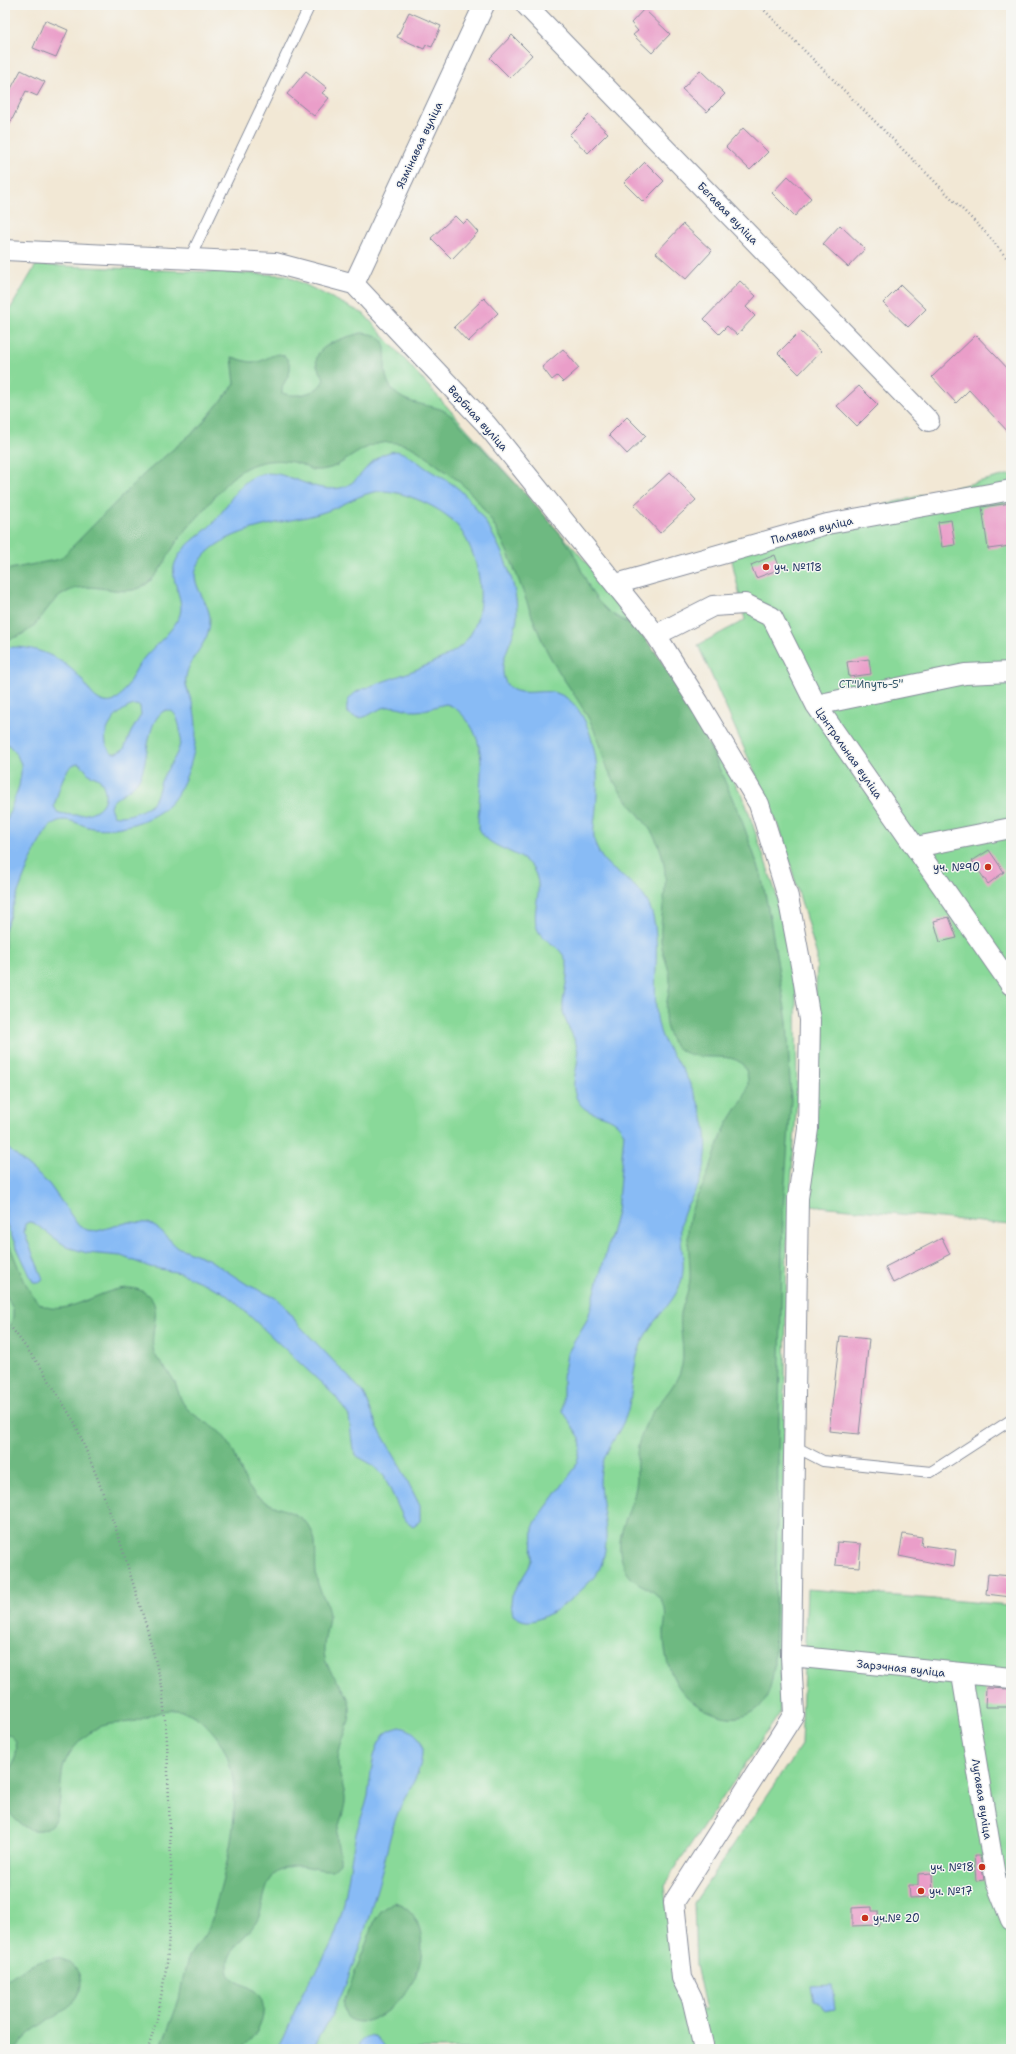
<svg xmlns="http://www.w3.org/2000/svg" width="1016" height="2054" font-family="'Shantell Sans',sans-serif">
  <rect width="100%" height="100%" fill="#f6f6f2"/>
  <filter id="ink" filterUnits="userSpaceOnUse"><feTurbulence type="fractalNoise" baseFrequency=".025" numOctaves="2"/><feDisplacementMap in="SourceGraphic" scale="8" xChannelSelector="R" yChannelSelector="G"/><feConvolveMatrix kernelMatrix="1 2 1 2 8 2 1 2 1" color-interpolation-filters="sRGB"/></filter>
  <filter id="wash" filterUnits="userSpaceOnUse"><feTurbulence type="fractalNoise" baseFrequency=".012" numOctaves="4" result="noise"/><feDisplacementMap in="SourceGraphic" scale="16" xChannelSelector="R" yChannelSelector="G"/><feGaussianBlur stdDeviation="0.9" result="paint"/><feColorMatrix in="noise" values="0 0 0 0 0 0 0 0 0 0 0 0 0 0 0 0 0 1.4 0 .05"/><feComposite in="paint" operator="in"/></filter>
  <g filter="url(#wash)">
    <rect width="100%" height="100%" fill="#f2e8d5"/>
    <path fill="#89d999" stroke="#52847c" d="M36,265l250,10 78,39 232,259 147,223 33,97 20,98 1,107 -10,147 -7,468 -116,172 14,116 28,10 -10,-46 -2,-62 107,-158 6,-156 204,16v444h-1006v-1731z
      M1011,474v751l-202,-20 8,-249 -37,-127 -82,-184 47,-25 -17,-78z"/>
    <path fill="#6eb981" stroke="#447470" d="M361,333c40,1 15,30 29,53 11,18 32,17 50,23 4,1 9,5 13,8l83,88 27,32 10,15 18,39 7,10 11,11 23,14 11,10 14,18 32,52 15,28 37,84 20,56 9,44 17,103 4,79 -8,110 -9,457c-3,18 -5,35 -21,45 -13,8 -27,6 -40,1 -36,-13 -50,-47 -49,-83 1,-10 4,-20 -3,-30 -13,-19 -32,-10 -40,-43 -6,-24 11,-47 15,-70 2,-11 0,-21 1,-31 0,-10 4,-21 8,-30 9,-22 32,-37 37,-61 3,-17 -3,-35 -1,-52 3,-14 10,-26 9,-40 0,-28 -7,-43 5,-72 4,-9 10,-18 13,-28 8,-19 12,-39 24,-57 7,-12 17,-22 16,-37 -5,-44 -64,1 -80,-47 -7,-17 1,-33 2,-51 0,-14 -8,-26 -9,-40 -2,-28 9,-54 2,-82 -7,-33 -34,-50 -49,-78 -11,-18 -14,-39 -23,-58 -14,-28 -35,-51 -48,-80 -24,-54 -35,-113 -78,-156 -10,-10 -22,-17 -33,-26 -11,-8 -21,-17 -36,-18 -35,-5 -50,26 -76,27 -10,1 -11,-2 -20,-6 -12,-4 -27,-5 -41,-1 -24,6 -39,27 -54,46 -9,10 -19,20 -27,31 -12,17 -19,39 -38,48 -22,9 -48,-8 -71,3 -29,13 -24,41 -64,49v-70l55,-11 84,-85 54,-46 37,-44 -3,-27c8,2 16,6 25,5 9,-1 22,-15 30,-3 2,3 4,8 3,11 -1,9 -9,13 -8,23 13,5 37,1 42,-14 -1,-5 -6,-9 -7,-14 -6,-20 31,-28 44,-32z
      M5,1234c8,19 17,46 28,62 27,39 82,-29 115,-1 15,13 2,35 5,53 2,12 12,18 18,28 6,8 7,18 12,27 10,16 31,20 42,35 16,19 14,47 36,61 16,11 36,11 48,27 11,17 4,35 8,54 2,12 12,23 12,36 -1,12 -6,25 -5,38 3,21 24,33 26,52 2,19 -11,36 -12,54 -1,13 6,25 7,37 1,13 -6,24 -8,37 -1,10 4,19 3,29l-8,7c-18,1 -34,-10 -51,0 -18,9 -16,33 -23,49 -7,14 -22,22 -28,37 -3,5 -2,12 -1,18 8,11 16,9 26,17 19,16 2,47 -15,58h-80c6,-15 13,-31 18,-47 4,-14 5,-31 11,-45 6,-12 17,-20 21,-33 4,-10 6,-21 9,-31 14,-50 31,-127 -12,-167 -9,-8 -18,-15 -31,-16 -15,-1 -26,7 -41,11 -15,4 -30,0 -44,11 -11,8 -22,19 -27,33 -7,20 3,70 -31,65 -7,-1 -13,-6 -18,-11 -9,-9 -12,-20 -10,-33 2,-14 25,-45 0,-53v-372l1,-23 7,-21v-8l-8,-16z
      M394,1902c13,3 21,13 25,25 21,71 -80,127 -75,74l31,-81 6,-9z
      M57,1958c10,2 17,6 22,16 11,29 -27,42 -44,55 -8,6 -14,12 -19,20h-11v-68c17,-12 32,-21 52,-23z"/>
    <path fill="#88bbf5" stroke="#5275aa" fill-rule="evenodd" d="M396,451c13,3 19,9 30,17 12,8 24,13 35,23 28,28 58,86 56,126 -1,21 -19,41 -13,61 7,25 38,8 55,16 19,7 30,32 34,51 5,19 5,43 3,63 -1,12 -4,23 -1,35 9,31 40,33 54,62 16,36 -1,86 11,126 4,14 13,24 21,36 11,19 22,43 25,66 2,18 -1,38 -9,55 -4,8 -10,16 -13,24 -9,24 4,47 -3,70 -6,20 -25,34 -35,52 -15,25 -11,55 -20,82 -6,17 -20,32 -24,50 -7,28 8,55 3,84 -1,6 -3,14 -6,20 -9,16 -54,54 -73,51 -6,-1 -8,-3 -13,-6l-2,-12 1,-8 17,-28 3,-7 1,-32 3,-7 39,-53 3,-10 3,-11 -1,-9 -17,-27v-34l4,-23 21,-36 29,-106 7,-79c-13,-25 -37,-11 -48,-36 -6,-14 2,-27 2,-42 0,-16 -13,-29 -15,-45 -1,-16 6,-30 4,-45 -4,-21 -25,-22 -30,-37 -6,-17 6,-36 -1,-53 -9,-26 -48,-23 -57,-47 -2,-7 0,-16 0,-24 2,-30 7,-59 -12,-84 -6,-7 -12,-14 -21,-16 -11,2 -20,7 -31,7 -10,-1 -18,-6 -28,-4 -17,3 -23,19 -40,5 -1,-11 2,-15 11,-21 28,-12 89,-28 107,-49 27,-30 15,-93 -11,-120 -14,-15 -49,-30 -70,-31 -18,0 -33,10 -49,17 -12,5 -26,9 -39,11 -31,6 -80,15 -97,44 -13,20 11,37 11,57 0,24 -21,36 -24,57 -2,10 5,19 7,29 8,29 -1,65 -17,90 -14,23 -57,36 -83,32 -13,-2 -26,-13 -39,-5 -17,10 -42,86 -49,107v-105l14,-39 2,-13v-9l-5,-11 -11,-12v-93c28,-5 60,11 77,32 5,6 9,15 16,19 3,3 10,4 14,3 11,-3 21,-29 28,-39 11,-16 30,-27 39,-46 7,-16 -8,-33 -5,-50 5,-21 26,-30 39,-44 15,-16 23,-40 45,-48 25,-9 53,19 82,13 24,-5 26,-34 56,-37zM135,705l5,1 1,9 -10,17 -7,17 -8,4h-4c-18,-16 5,-45 23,-48zM166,710c7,0 10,4 12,11 8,26 -4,36 -15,56 -4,7 -4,14 -7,20 -5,13 -31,22 -43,18l-3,-8 2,-5c9,-9 22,-13 28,-25 9,-17 6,-59 26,-67zM79,763c5,3 6,8 10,11 4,3 8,3 11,6 3,3 4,8 5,11 3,26 -32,27 -48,21l-3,-6 1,-3c4,-12 9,-39 24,-40z
      M5,1146l44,38 29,41 9,5 10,1 32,-9 20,1 8,5 20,19 31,12 40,26 26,12 10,8 13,18 67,70 13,33 22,38 21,42v15l-7,5 -9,-7 -20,-43 -13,-12 -14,-8 -4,-6 -4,-34 -14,-20 -101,-95 -13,-10 -41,-18 -30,-6 -29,-11 -34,-3 -20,-6 -33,-24 -5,-1 -4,2 -1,8 19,47 -2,3h-8l-28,-60z
      M400,1727c11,2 21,9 22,21 1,25 -14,41 -23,62 -8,19 -12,41 -17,61 -17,61 -35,125 -70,178h-34c10,-17 15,-35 23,-52 11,-23 27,-41 35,-65 11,-31 13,-65 20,-98 3,-13 9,-24 12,-38 3,-19 3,-45 16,-61 5,-5 10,-6 16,-8z
      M832,1985l3,24 -10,2 -5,-8 -6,-2 -3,-15z
      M370,2036l7,2 9,11h-29c2,-8 6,-11 13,-13z
      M934,2041l8,2 8,6h-43z"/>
    <g id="blocks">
      <path fill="#ea9ec9" d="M644,9l26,25 -18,19 -19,-18 5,-4 -7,-8z
        M409,12l32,14 -9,21 -6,-2 -2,4 -27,-12z
        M45,20l23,10 -12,27 -23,-9z
        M512,35l20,20 -22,23 -20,-20z
        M21,70l24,12 -8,14 -11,-5 -21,43v-34z
        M700,70l25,24 -18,18 -25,-23z
        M306,71l21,17 -5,5 7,5 -15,18 -27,-22z
        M589,115l19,18 -20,20 -19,-18z
        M743,128l25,24 -18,18 -24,-23z
        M645,162l19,19 -21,21 -19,-19z
        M788,176l23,22 -16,18 -23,-23z
        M455,216l8,8 4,-4 11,12 -26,27 -21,-21z
        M683,224l29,27 -26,28 -30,-26z
        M840,225l25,24 -17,18 -25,-23z
        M740,281l16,15 -10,11 9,9 -18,19 -10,-9 -8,8 -15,-15z
        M901,285l25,24 -18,18 -25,-24z
        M484,298l14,15 -30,29 -14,-15z
        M800,331l21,20 -22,23 -21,-21z
        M976,335l35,37v63l-42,-45 -13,13 -24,-26z
        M563,349l16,19 -16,14 -6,-6 -5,4 -10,-13z
        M859,386l19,19 -21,21 -20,-20z
        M627,417l19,19 -19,18 -18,-19z
        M670,472l26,28 -36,33 -26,-28z
        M1011,503v43l-23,3 -6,-42z
        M951,520l4,25 -13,2 -4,-25z
        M775,555l5,14 -24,9 -5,-13z
        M869,659l2,15 -22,3 -2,-15z
        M989,850l15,22 -16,12 -16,-23z
        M949,917l8,21 -17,4 -6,-21z
        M942,1238l8,16 -57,29 -8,-16z
        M840,1336l29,3 -10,95 -30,-3z
        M903,1534l19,3 -1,8 35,5 -2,17 -55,-11z
        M837,1542l24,2 -2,23 -24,-2z
        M988,1574l23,2v21l-25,-3z
        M986,1688l25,1v18h-26z
        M974,1855h6l4,25 -8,1z
        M932,1873l1,24 -23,1 -1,-13h9v-11z
        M872,1907v4h6l1,14 -27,1v-18z"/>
    </g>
  </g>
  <g filter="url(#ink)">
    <use href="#blocks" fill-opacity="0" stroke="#868c9a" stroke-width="1"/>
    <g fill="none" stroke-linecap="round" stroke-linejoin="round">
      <g stroke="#868c9a" stroke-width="12">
        <path id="lane" d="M189,260l121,-255
          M794,1446l29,15 108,11 80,-52"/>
      </g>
      <g stroke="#868c9a" stroke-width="22">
        <path id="street" d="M526,5l403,416
          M5,250l270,13 79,21
          M354,284l132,140 170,211 43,68 60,101 29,93 14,74 8,49 -2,109 -10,69 -7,458 3,58 -120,188 8,76 10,20 12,51
          M354,284l130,-279
          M616,584l211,-60 184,-34
          M656,635l57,-29 32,-2 27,13 44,88 195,280
          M816,705l149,-31 46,-2
          M916,847l95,-19
          M791,1656l220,22
          M962,1675l34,207 15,38"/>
      </g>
      <path stroke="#868c9a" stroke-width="2.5" stroke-dasharray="1 3" stroke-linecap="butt" d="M759,5l227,228 25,30
        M5,1319l37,50 33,54 22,54 21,58 28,90 16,61 5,55 5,154 -5,68 -10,56 -9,30"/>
      <use href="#lane" stroke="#fff" stroke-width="10"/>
      <use href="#street" stroke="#fff" stroke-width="20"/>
    </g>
  </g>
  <g fill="#c8321e" stroke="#f6f6f2" stroke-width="1.5">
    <circle cx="766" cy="567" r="4"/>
    <circle cx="988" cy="867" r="4"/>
    <circle cx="982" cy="1867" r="4"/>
    <circle cx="921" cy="1891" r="4"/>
    <circle cx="865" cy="1918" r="4"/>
  </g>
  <g text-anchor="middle" stroke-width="3" stroke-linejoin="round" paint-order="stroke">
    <g font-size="11" fill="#1b2f5e" stroke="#f6f6f2">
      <text transform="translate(419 145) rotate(-65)" y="4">Язмінавая вуліца</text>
      <text transform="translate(728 213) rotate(46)" y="4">Бегавая вуліца</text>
      <text transform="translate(478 418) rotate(48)" y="4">Вербная вуліца</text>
      <text transform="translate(812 530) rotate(-14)" y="4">Палявая вуліца</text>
      <text transform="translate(849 753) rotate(55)" y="4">Цэнтральная вуліца</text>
      <text transform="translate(901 1668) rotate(6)" y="4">Зарэчная вуліца</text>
      <text transform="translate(982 1799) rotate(81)" y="4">Лугавая вуліца</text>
    </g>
    <g font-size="11" fill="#1b2f5e" stroke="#f6f6f2" text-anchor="start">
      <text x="774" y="571">уч. №118</text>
      <text x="980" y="871" text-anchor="end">уч. №90</text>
      <text x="974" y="1871" text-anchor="end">уч. №18</text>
      <text x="929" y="1895">уч. №17</text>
      <text x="873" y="1922">уч.№ 20</text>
    </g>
    <g font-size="11" fill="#365a6d" stroke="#f6f6f2">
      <text x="871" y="688">СТ"Ипуть-5"</text>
    </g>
  </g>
  <rect width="1016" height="2054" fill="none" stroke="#f6f6f2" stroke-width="20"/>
</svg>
